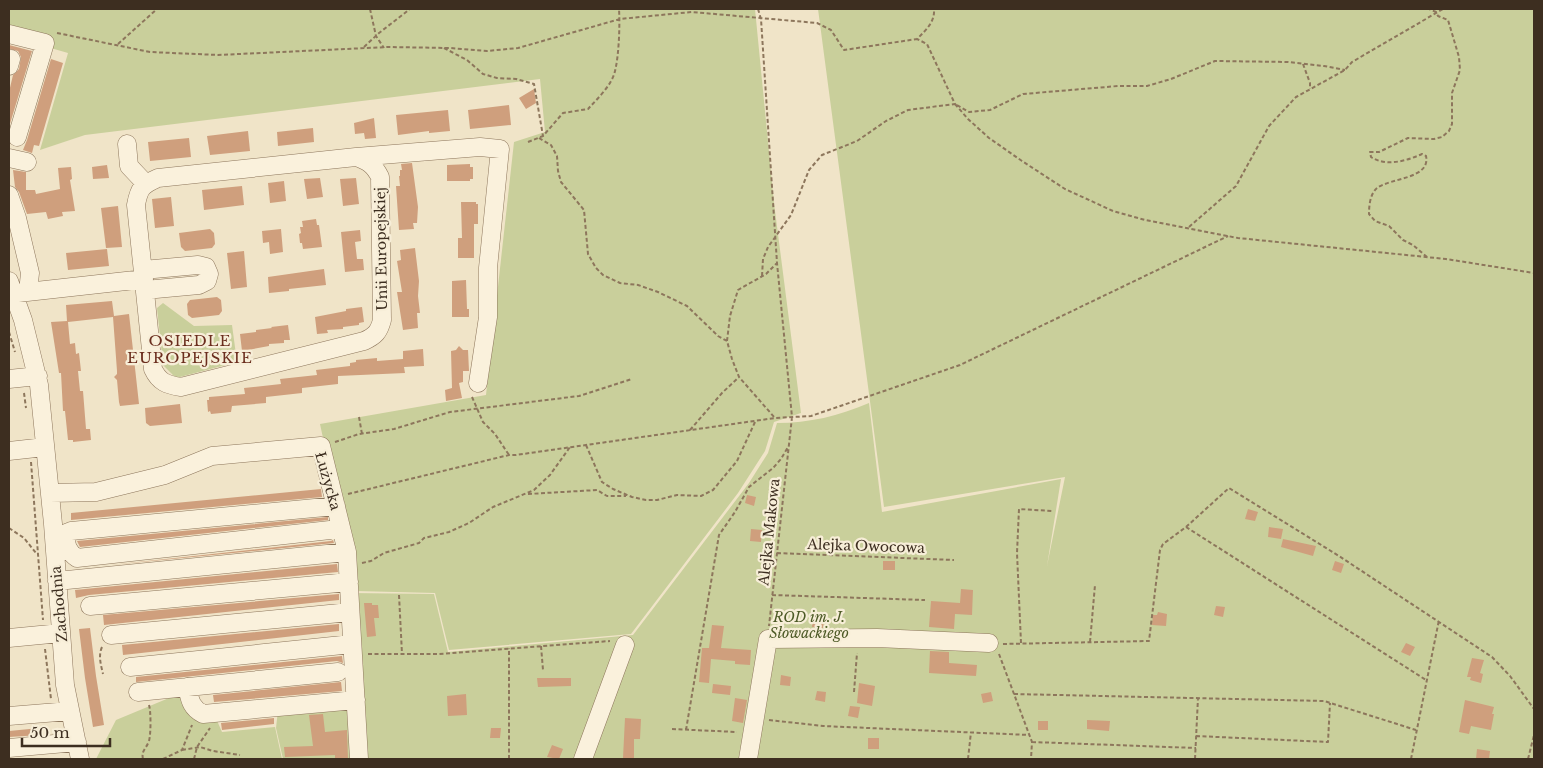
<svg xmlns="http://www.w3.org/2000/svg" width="1543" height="768" font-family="'Libre Baskerville',serif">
  <rect width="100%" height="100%" fill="#f0e4c8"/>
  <path fill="#c9cf9b" d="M9,9h746l19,194 27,210 -27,9 -9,29 -27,42 -107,141 -182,16 -14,-57 -79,-2 -36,-167 166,-29 28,-253 31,-10 -5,-53 -455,56 -45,15 28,-97 -59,-17z
    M818,9h716v750h-1251l-7,-31 2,-18 79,-9 -7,-108 84,1 14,58 185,-17 116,-152 19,-30 9,-30c32,0 62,-7 92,-20l13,109 179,-33 -14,87 18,-89 -181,30z
    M163,303l31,23 38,-1 5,37 -61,16 -13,-13 -6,-57z
    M181,693l34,23 7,16 53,-5 7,32h-186l20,-39z"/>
  <path fill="#cf9f7d" d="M9,45l23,6 -23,76v-35l4,-17 6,-6 2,-12 -3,-6 -9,-2z
    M51,59l12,4 -24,83 -5,-1 -2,8 -9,-3 4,-10z
    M534,89l2,14 -10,6 -7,-11z
    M509,105l2,20 -41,4 -2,-19z
    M448,110l2,21 -21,2v-2l-31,4 -2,-20z
    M374,118l2,20 -11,1 -1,-6 -9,1 -1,-11z
    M313,128l1,14 -36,4 -1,-14z
    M248,131l2,20 -40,4 -3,-19z
    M189,138l2,19 -41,4 -2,-19z
    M412,163l6,44 -1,16h-4l1,6 -15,1 -3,-44h4l-1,-10h1v-6h2l-1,-6z
    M470,164v3h3v12h-3v2h-23v-16z
    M107,165l2,13 -16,1 -1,-12z
    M71,167l1,12 -2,1 5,31 -13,1 1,4 -15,3 -2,-7 -19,2 -8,-22 -4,-5 -2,-17 13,2v18h9l1,4 24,-5 -2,-21z
    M320,178l3,19 -16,2 -3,-20z
    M356,178l3,26 -16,2 -3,-27z
    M284,181l2,20 -16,2 -2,-20z
    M242,186l2,19 -40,5 -2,-20z
    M171,197l3,29 -19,2 -3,-29z
    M461,202h15v2h2v20h-4v34h-16v-20h4z
    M118,206l4,41 -16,1 -5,-40z
    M316,219l1,6h2l3,22 -19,2 -1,-6h-2l-1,-9 2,-1 -1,-6h3l-1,-6z
    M210,229l4,4 1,11 -3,4 -27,3 -4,-4 -2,-14z
    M281,229l2,23 -13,2 -1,-12 -6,1 -1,-12z
    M360,230l1,11 -6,1 2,17h6l1,11 -19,2 -4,-40z
    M415,248l4,33 -1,15 2,17h-3l1,15 -15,2 -6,-38h5l-5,-31 4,-1 -1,-10z
    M107,249l2,17 -41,4 -2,-17z
    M244,251l3,36 -16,2 -4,-36z
    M324,269l2,16 -37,4v2l-20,2 -1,-16z
    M466,280l1,29h2v8h-17v-36z
    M217,297l4,3 1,11 -3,4 -27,3 -4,-3 -1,-11 3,-4z
    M112,301l2,15 15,-2 10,90 -19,2 -1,-4 -2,-22 -3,-3 3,-3v-3l-4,-54 -45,5 2,22 5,-1 1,11 3,-1 2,18h-3l2,20h3l3,38h4l1,11 -18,2v-2h-5l-3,-29h-2l-2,-38h-2l-8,-51 16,-1 -1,-16z
    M362,307l2,15 -5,1v2l-16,2v2l-16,1 1,3 -11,1 -2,-17 31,-6v-2z
    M288,325l2,15h-6v3l-15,1v2l-27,5 -2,-17 16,-2v-2l16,-2 -1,-1z
    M459,346l4,4h5l1,21h-6v11l-4,1 3,15 -16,3 -1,-11 7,-2 -1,-37 5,-1z
    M423,349l1,17 -20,1 1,6 -67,3v8l-36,4v5l-36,4v6l-34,3 -1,6 -20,2 -1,-3 -2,1 -1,-12h2v-3l36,-3 -1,-6 37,-4 -1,-5 37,-4 -1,-5 34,-4v-3l6,-1v-2l21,-2v3l26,-2v-8z
    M180,404l2,19 -32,3 -4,-3 -1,-15z
    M321,489l1,8 -251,23v-7z
    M747,495l9,2 -2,9 -9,-3z
    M1248,509l10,3 -3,9 -10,-2z
    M328,517v3l-248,27 -3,-6z
    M1269,527l14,2 -2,10 -13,-2z
    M751,529l11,1 -1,12 -11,-1z
    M1283,539l33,7 -3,10 -32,-9z
    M333,540l1,3 -223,22 220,-24z
    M883,561h12v9h-12z
    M1335,561l9,3 -3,9 -9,-3z
    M337,564l1,8 -249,23 -13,3 -1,-8z
    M961,589l12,1 -1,25 -17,-1 -1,15 -25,-2 2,-26 29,2z
    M339,594v6l-235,25 -1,-10z
    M364,603h8v2h6l1,13h-5l2,18 -9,1z
    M1216,606l9,1 -2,10 -9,-2z
    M1158,612l9,2 -1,12 -14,-1 1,-10h4z
    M813,616l12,2 -2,10 -11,-1z
    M339,624v7l-216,24 -1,-10z
    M712,625l12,1 -3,22 30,2 -1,15 -15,-1v-3l-24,-2 -2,24 -10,-1 3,-34h7z
    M90,628l6,48 8,49 -11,2 -8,-49 -6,-49z
    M1406,643l9,4 -5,9 -9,-4z
    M930,651l19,1v11l28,2 -1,11 -47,-3z
    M342,656l1,7 -6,-2 -201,21v-5z
    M1472,658l12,2 -4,13 3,1 -2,9 -11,-3 1,-3h-4z
    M781,675l10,2 -1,9 -10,-1z
    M537,678h34v8l-33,1z
    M341,682l1,9 -128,11 -1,-7z
    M859,683l16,3 -3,20 -15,-3z
    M713,684l18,2 -1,9 -18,-2z
    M817,691l9,1 -1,10 -10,-2z
    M991,692l2,9 -10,2 -2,-9z
    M466,694l1,21 -19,1 -1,-20z
    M735,698l12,2 -4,23 -11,-2z
    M1465,700l29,7 -2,7h2l-3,16 -20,-4 -2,8 -10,-2z
    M850,706l10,1 -2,11 -10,-2z
    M323,714l2,18 22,-2 1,29h-13v-4l-50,2 -1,-10 29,-1 -4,-31z
    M274,718v6l-52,6 -1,-7z
    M625,718l16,1 -1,20h-6v20l-11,-1z
    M1087,720l23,1 -1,10 -22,-2z
    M1038,721h10v9h-10z
    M40,728l1,7 -32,2v-6z
    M491,728h10l-1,10h-10z
    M868,738h11v11h-11z
    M552,745l11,4 -4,10 -12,-2z
    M1477,749l13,2 -1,8h-13z"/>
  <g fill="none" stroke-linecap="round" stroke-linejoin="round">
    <g stroke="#8d765c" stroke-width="19">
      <path id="minor" d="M9,34l36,9 -28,94
        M9,66l2,-7
        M127,144l2,22 16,17
        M356,157c12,4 18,8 24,20l2,143c-3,12 -7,16 -18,21l-183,46c-14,-2 -22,-5 -28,-18l-17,-164c3,-17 6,-20 22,-27l198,-21 124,-10 20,2 -12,119v49l-10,66
        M9,158l18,4
        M9,195l8,23 13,55 -2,19
        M143,270l55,-5 8,2 3,7 -2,7 -8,4 -54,5
        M9,281l14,39 16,65 14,139 12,161 15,74
        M9,294l135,-15
        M9,379l29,-3
        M9,451l36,-4
        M50,493l46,-1 69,-17 47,-19 109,-10 26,106 12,207
        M330,530l-253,28c-9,-6 -12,-13 -11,-25l5,-2 265,-25
        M57,581l290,-29
        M90,606l259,-24
        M111,635l239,-23
        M9,638l52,-5
        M130,667l222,-23
        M187,687c3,13 4,21 16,27l153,-14
        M138,692l200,-20
        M9,716l61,-5
        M9,748l68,-6
        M583,759l42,-114
        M748,759l20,-120 109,-1 112,5"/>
    </g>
    <path stroke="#8d765c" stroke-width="2" stroke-dasharray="4 2.5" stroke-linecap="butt" d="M370,9l6,27 8,12
      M758,9l3,10 16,244 15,154 -23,209
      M57,33l93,19 68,3 170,-8 62,1 37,3 31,-3 102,-29 72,-7 125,11 14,7 13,20 73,-11c9,-9 18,-17 17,-30
      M118,44l39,-35
      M364,47l15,-14 31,-24
      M444,48l23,12 16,14 14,4 19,1 18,5 9,52
      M1303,64l7,19v6
      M955,104l13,15 21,19 33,23 43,28 48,22 32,9 93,18 208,21 88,14
      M957,105l12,7 21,-2 33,-16 95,-8h29l24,-7 44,-18 73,1 36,4 21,4
      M539,138l12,7 6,11 1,15 3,11 23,28 4,44 8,14 7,7 17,8 18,2 20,7 29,14 31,30 9,5 5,18 7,18 36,41
      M528,142l15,-6 20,-23 25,-4c10,-11 24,-24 27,-38 4,-16 5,-46 4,-62
      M1189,227l47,-41 33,-60 27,-29 49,-27 7,-8 91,-53
      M1427,257l-14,-12 -10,-5 -14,-14 -14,-5 -6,-7c0,-8 1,-20 8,-26 13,-10 54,-9 49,-32l-4,-2c-16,7 -36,13 -51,3l-1,-5h9l29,-14 26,1 8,-2 7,-6 3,-7v-31l8,-23 -1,-13 -11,-37 -10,-4 -2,-4 -7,-3
      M762,276l1,-17 5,-12 23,-32 18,-45 13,-15 35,-14 29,-20 22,-11 47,-6 -28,-60 -10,-5
      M9,332l6,20
      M727,341l3,-25 8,-26 28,-16 11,-11
      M24,393l2,15
      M472,397l11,25 12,12 14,21
      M359,417l3,17
      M690,430l32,-37 17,-16
      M335,442l24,-8 35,-5 56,-17 129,-16 53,-17
      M586,445l16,37 11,7 19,8 14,3h11l20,-5 24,1 12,-6 24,-29 18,-39
      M31,462l12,158
      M348,494l161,-39h7l259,-37 36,-2 149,-51 268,-129
      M528,494l69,-4 10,6h19
      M1186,527l240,153
      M9,528l15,10 12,15
      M777,553l177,7
      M362,563l9,-2 13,-8 35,-10 5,-5 25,-6 20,-9 24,-16 41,-17 16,-15 20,-28
      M399,595l3,59
      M772,595l153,5
      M1090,642l5,-57
      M1021,643l-4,-90 2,-44 34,2
      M1003,644l146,-3 11,-91 3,-6 23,-17 43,-39 110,68 153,101 18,19 24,33
      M541,646l2,24
      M102,647c-4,9 -1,18 1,27
      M45,649l6,50
      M368,654h71l171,-13
      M999,654l33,88 -1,17
      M854,692l3,-39
      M1014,694l310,7 92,29
      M769,720l54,6 206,9
      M672,729l65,3
      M686,730l33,-195 16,-23 14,-25 24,-19 8,-9 7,-12
      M1196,736l132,6 2,-39
      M1032,742l164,6
      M182,750l18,-3 13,4 27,4
      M143,759c-2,-8 3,-10 6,-18 2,-7 2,-30 0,-36
      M163,759l19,-9 10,-25
      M194,759l3,-12 13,-19
      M509,759v-111
      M968,759l3,-27
      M1195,759l3,-61
      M1411,759l28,-139
      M1528,759l6,-24"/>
    <use href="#minor" stroke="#faf1dc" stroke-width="18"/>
  </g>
  <g text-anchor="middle" stroke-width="4.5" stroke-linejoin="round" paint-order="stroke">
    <g font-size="14" fill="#3d2e20" stroke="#f7eed8">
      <text transform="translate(381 249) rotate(-91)" y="5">Unii Europejskiej</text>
      <text transform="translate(328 481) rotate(74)" y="5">Łużycka</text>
      <text transform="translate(769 532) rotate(-84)" y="5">Alejka Makowa</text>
      <text transform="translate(866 546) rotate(2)" y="5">Alejka Owocowa</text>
      <text transform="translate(59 604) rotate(-95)" y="5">Zachodnia</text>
    </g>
    <g font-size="14" font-style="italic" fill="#4d5a26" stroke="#f7eed8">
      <text x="809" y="622">ROD im. J.<tspan x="809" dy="16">Słowackiego</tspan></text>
    </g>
    <g font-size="15" letter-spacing="1" fill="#6b2e1e" stroke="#f7eed8">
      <text x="190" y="346">OSIEDLE<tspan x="190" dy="17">EUROPEJSKIE</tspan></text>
    </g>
  </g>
  <rect width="1543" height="768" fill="none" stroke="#3d2e20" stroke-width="20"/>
  <path d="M22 738v8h88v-8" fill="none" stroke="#3d2e20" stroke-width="2.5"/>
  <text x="30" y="738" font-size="15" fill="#3d2e20" stroke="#f7eed8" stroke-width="4" paint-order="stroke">50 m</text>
</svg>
